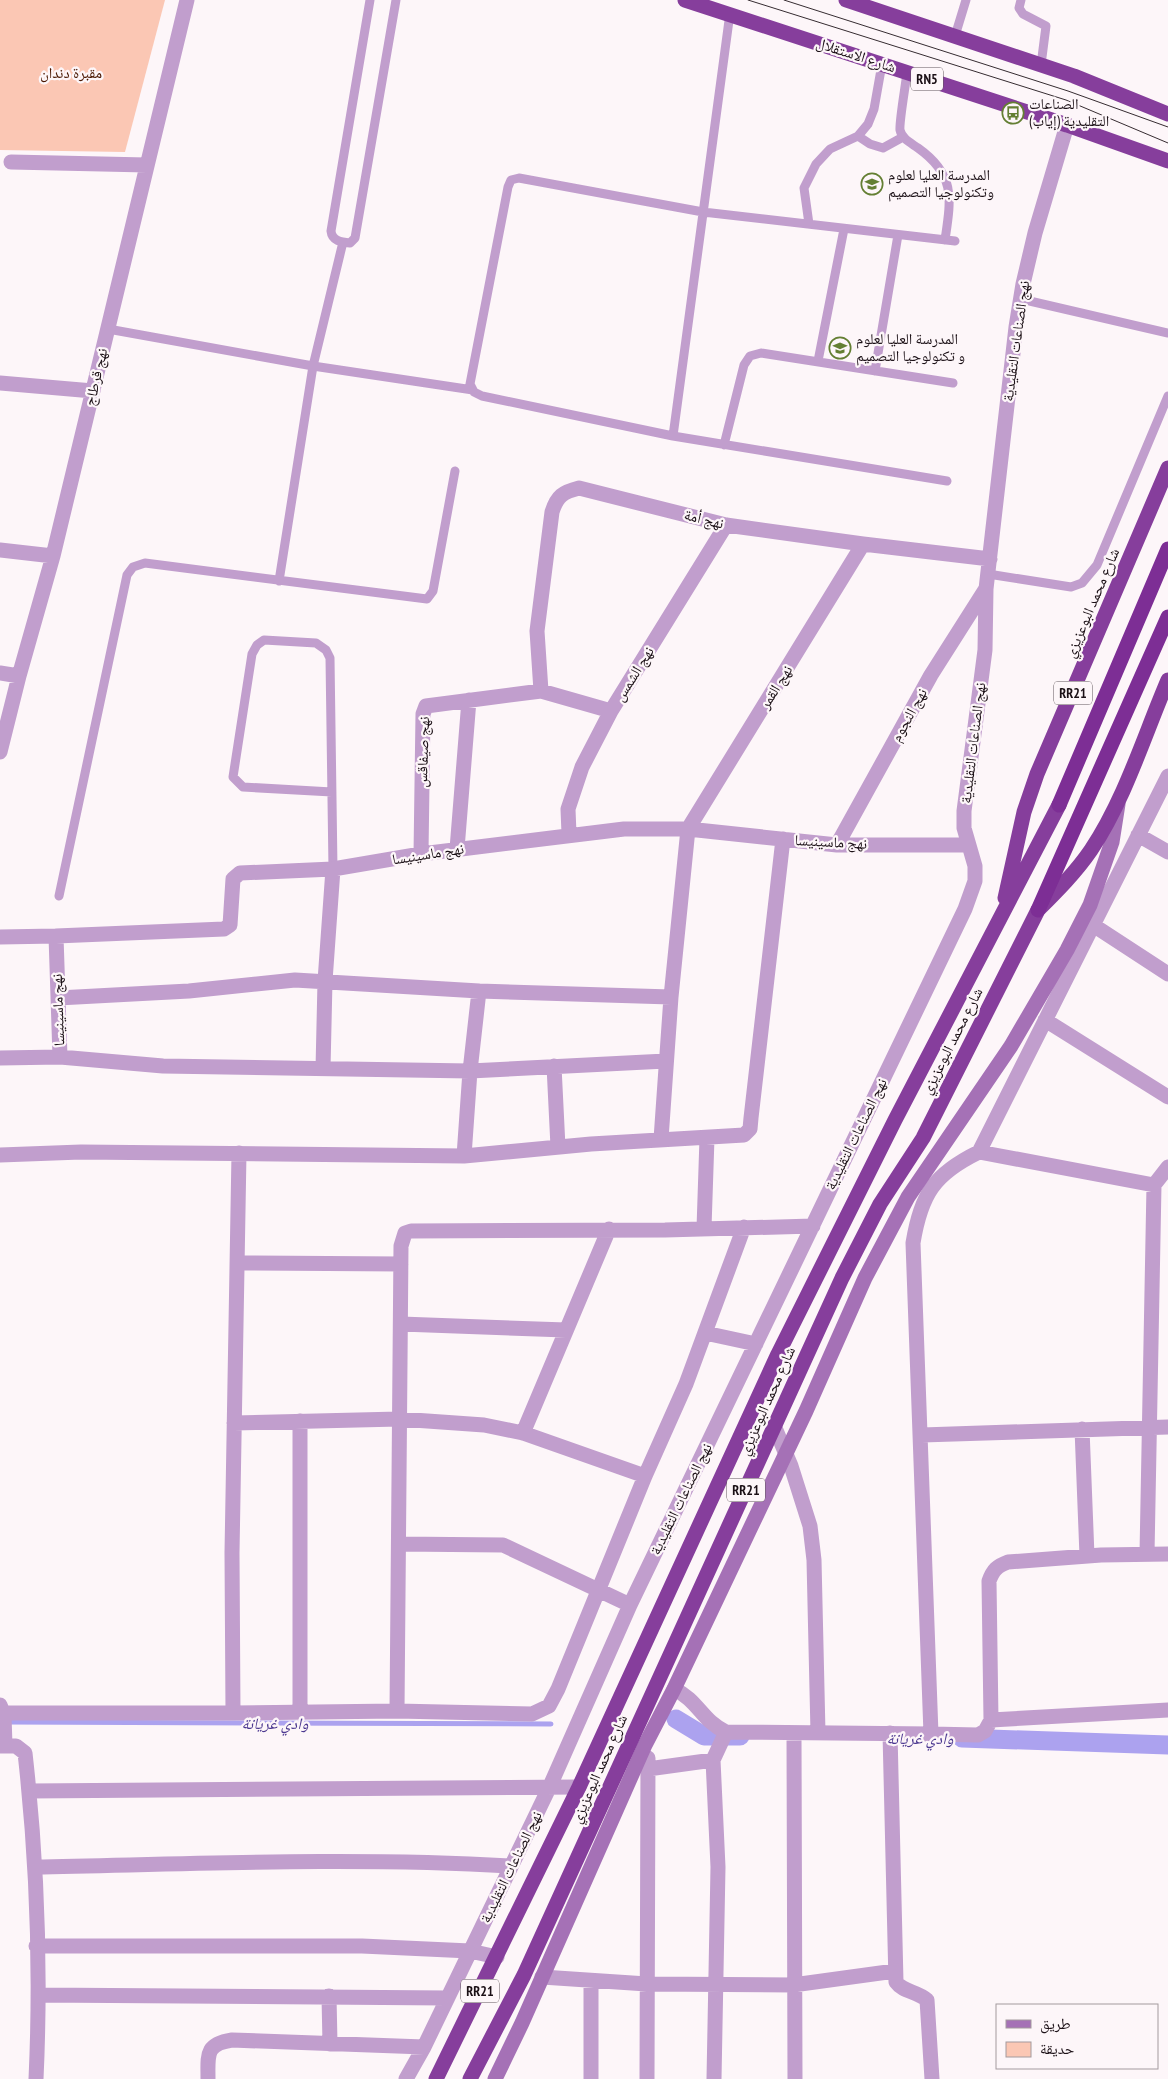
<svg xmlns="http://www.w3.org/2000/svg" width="1168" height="2079" font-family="'PT Sans Narrow','Noto Naskh Arabic',sans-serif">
  <rect width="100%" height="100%" fill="#fdf6f9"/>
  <path fill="#fbc7b4" d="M0,0h165l-40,152 -125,-2z"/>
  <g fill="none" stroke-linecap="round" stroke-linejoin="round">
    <path stroke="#aca2ef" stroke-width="5" d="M5,1722l546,2"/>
    <path stroke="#aca2ef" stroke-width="19" d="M676,1719l28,17h36
      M962,1738l206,7"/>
    <path stroke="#c19ecd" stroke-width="9" d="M370,0l-39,231c1,10 10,11 19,12l5,-5 41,-238
      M1021,0l-2,8 4,6 23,12 -5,39
      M955,36l11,-36
      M907,72c-1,11 -8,50 -7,58 2,9 11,13 18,18 38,27 33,51 27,92
      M858,136l12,8 13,4 20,-11
      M809,224l-5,-36 12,-24 14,-15 28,-13 10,-12 6,-15 8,-45
      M1021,299l147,34
      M108,329l205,37 160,24
      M818,361l26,-132
      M875,371l23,-136
      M673,436l57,-423
      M724,445l20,-80 6,-9 11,-3 192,30
      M947,481l-274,-45 -191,-40 -8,-4 -4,-8 38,-197 3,-7 8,-2 184,34 252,29
      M988,574l83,13 11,-4 15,-18 71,-169
      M279,581l34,-215 30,-124
      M332,792l-89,-5 -10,-10 19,-123 5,-9 7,-5 52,3 10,7 4,8 3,211
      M59,896l68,-321 6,-8 12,-4 282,36 6,-8 22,-120"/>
    <path stroke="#c19ecd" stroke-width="15" d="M11,162l136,3
      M0,383l93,8
      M0,550l53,6
      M0,673l19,3
      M611,711l-70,-20 -4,-60 15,-119c5,-16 11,-20 27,-24l147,37 137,19 127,15
      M0,752l19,-76 34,-120 134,-556
      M569,834l-1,-25 14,-42 29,-56 115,-186
      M1138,835l30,17
      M837,845l94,-170 54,-85
      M457,849l12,-149
      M421,854l2,-140 3,-8 115,-15
      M1093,925l75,49
      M0,937l56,-1
      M58,998l131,-7 106,-11 184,11
      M1045,1020l123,77
      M60,1057l-4,-121 168,-7 6,-4 3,-46 7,-6 93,-4 88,-15 203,-25h64l149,16h131
      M0,1058l60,-1 103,9 307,5 9,-80 192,6
      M554,1066l4,81
      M323,1069l2,-88 8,-112
      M661,1139l10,-142 17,-168 175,-285
      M979,1152l175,33 14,-18
      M239,1153l-7,400 1,160 164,-2 135,3 17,-8 9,-17 87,-213 41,-92 58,-157
      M0,1155l81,-3 383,4 127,-12 153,-9 6,-6 1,-11 32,-279
      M464,1156l6,-85 196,-10
      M704,1228l3,-90
      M237,1263l164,1
      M401,1324l165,6
      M705,1333l51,11
      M300,1421v291
      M234,1423l165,-4 85,6 39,8 122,43
      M775,1428l16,38 19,60 4,34 4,173
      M1082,1429l5,127
      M523,1433l86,-204
      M922,1435l246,-8
      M399,1544l104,1 127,60
      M1147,1554l7,-369
      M1168,1554l-67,1 -93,7c-11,4 -15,8 -19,19l2,139 177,-10
      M674,1689c24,11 28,32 52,43l205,2
      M0,1705l4,10 1,31
      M397,1711l4,-465 4,-13 6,-2 254,-1 148,-4
      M0,1713h233
      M991,1720l-6,11 -7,4 -47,-1 -18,-491c8,-49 21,-69 66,-91l189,-376
      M794,1733l1,346
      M890,1733l6,249c7,10 21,9 31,18l5,79
      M0,1746h16l9,7c12,107 16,218 11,326
      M713,1760l13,-28
      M648,1769l65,-9 5,107 -4,212
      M30,1791l549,-4
      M35,1867c158,-3 317,-10 475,-1
      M36,1946h326l108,5 27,6
      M542,1977l105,7 146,1 102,-14
      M38,1995l409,3
      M329,1996l1,48
      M208,2079c0,-24 -3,-35 24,-39l192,7
      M406,2079l18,-32 126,-261 80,-181 335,-696 10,-28v-15l-11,-38v-17l21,-161 1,-61 30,-262 7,-43 12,-51 32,-108
      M591,2079v-98
      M647,2079l1,-321"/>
    <path stroke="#a571b6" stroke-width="15" d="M495,2079l27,-56 123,-278 29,-56 132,-278 59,-133 43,-81 103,-151 56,-96 23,-45 22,-63 6,-38"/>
    <path stroke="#863e9c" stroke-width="15" d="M685,0l382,125 101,36
      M846,0l228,76 94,38
      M1005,898l19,-86 13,-38 131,-306
      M436,2079l143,-292 199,-433 117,-234 164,-315
      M470,2079l54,-104 318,-697 38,-74 43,-66 115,-228c19,-19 38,-38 53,-60 34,-51 53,-114 77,-170"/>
    <path stroke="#7d2e95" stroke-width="15" d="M1059,805l109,-256
      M1038,910l130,-293"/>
    <path stroke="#362c31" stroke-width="1" d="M748,0l318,100 102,43
      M784,0l284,91 100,36"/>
  </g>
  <defs>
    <g id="bus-ring" transform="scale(1.125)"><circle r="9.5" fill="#fdf6f9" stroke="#647f33" stroke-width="1.5"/><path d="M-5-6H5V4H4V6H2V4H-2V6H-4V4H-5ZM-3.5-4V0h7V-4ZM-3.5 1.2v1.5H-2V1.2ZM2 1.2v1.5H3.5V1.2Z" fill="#647f33"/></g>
    <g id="university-ring" transform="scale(1.125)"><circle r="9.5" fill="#fdf6f9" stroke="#647f33" stroke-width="1.5"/><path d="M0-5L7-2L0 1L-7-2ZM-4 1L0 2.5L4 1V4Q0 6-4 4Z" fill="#647f33"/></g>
  </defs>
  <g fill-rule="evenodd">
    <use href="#bus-ring" x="1013" y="113"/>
    <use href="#university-ring" x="872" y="184"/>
    <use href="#university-ring" x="840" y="348"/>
  </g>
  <g text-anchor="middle" stroke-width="4.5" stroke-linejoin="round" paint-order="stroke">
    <g fill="#fdf6f9" stroke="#5f555a" stroke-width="1">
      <rect x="911" y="67.5" width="32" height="23" rx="4"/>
      <rect x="1054" y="681.5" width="38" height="23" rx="4"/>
      <rect x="727" y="1478.5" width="38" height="23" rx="4"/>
      <rect x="461" y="1979.5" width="38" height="23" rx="4"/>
    </g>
    <g font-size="14" font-weight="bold" fill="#1b1016">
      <text x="927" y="84">RN5</text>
      <text x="1073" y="698">RR21</text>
      <text x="746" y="1495">RR21</text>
      <text x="480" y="1996">RR21</text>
    </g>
    <g font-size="15" fill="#1b1016" stroke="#fdf6f9">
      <text transform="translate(856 55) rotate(18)" y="5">شارع الاستقلال</text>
      <text transform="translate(1016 341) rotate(-82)" y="5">نهج الصناعات التقليدية</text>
      <text transform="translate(96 377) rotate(-77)" y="5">نهج قرطاج</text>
      <text transform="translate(704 519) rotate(14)" y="5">نهج أمة</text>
      <text transform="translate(1092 603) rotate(-67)" y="5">شارع محمد البوعزيزي</text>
      <text transform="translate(634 674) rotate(-58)" y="5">نهج الشمس</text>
      <text transform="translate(776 687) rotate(-58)" y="5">نهج القمر</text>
      <text transform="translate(909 715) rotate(-61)" y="5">نهج النجوم</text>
      <text transform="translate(973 743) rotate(-83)" y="5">نهج الصناعات التقليدية</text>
      <text transform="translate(423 752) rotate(-88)" y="5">نهج صيفاقس</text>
      <text transform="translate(831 842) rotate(3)" y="5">نهج ماسينيسا</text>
      <text transform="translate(428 854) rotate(-9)" y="5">نهج ماسينيسا</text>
      <text transform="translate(58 1010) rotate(-92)" y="5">نهج ماسينيسا</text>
      <text transform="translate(952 1041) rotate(-63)" y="5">شارع محمد البوعزيزي</text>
      <text transform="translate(856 1134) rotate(-64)" y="5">نهج الصناعات التقليدية</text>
      <text transform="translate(767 1401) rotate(-66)" y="5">شارع محمد البوعزيزي</text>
      <text transform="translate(681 1499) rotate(-64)" y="5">نهج الصناعات التقليدية</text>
      <text transform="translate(599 1769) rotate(-66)" y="5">شارع محمد البوعزيزي</text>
      <text transform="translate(511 1867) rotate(-64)" y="5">نهج الصناعات التقليدية</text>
    </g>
    <g font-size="15" fill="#4a1701" stroke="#fdf6f9">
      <text x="71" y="78">مقبرة دندان</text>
    </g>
    <g font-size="15" fill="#1b1016" stroke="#fdf6f9" text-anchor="start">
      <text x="1029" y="109">الصناعات<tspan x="1029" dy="17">التقليدية (إياب)</tspan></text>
      <text x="888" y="180">المدرسة العليا لعلوم<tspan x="888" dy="17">وتكنولوجيا التصميم</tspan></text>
      <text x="856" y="344">المدرسة العليا لعلوم<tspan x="856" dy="17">و تكنولوجيا التصميم</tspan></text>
    </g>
    <g font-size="16" font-style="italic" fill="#4c3890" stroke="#fdf6f9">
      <text x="275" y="1729">وادي غريانة</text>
      <text x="920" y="1744">وادي غريانة</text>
    </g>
  </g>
  <rect x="996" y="2004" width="162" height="65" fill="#fdf6f9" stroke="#a39a9e"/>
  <rect x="1006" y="2020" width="25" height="8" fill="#a571b6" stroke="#a39a9e"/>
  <text x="1040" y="2029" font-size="15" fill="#1b1016">طريق</text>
  <rect x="1006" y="2042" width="25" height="15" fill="#fbc7b4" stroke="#a39a9e"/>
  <text x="1040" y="2054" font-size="15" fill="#1b1016">حديقة</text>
</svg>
